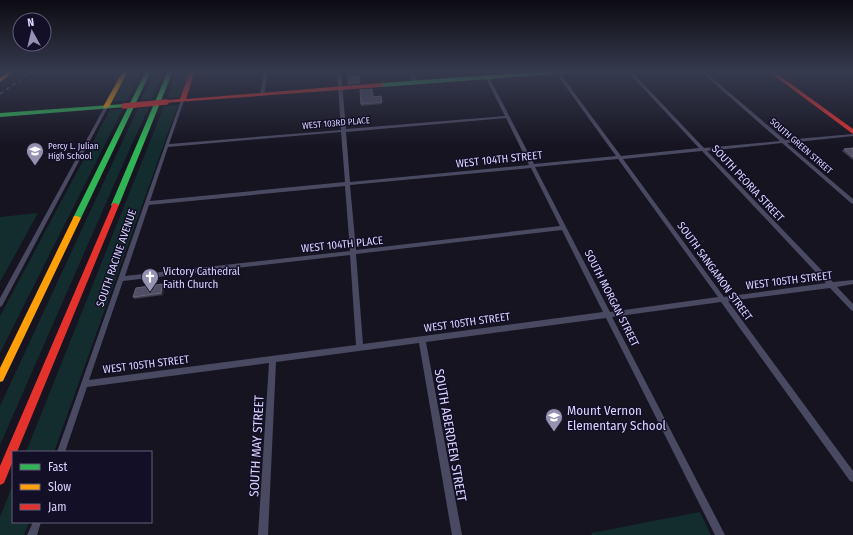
<svg xmlns="http://www.w3.org/2000/svg" width="853" height="535" font-family="'Fira Sans Condensed',sans-serif">
  <rect width="100%" height="100%" fill="#161421"/>
  <path fill="#132c2d" d="M128,71h14l-15,30 -16,1z
    M155,71h9l-12,28 -11,1z
    M177,71h13l-10,26 -13,1z
    M178,105l-124,347h-28l138,-346z
    M149,107l-21,46 -128,292v-39l138,-298z
    M123,109l-107,212 -16,32v-37l110,-206z
    M38,213l-38,69v-65z
    M13,484v38h16l-5,13h-24v-18z
    M700,512l11,23h-119l-1,-2z"/>
  <g fill="none" stroke-linecap="round" stroke-linejoin="round">
    <path fill="#4a4962" fill-rule="evenodd" d="M264,71h4l-4,24 -2,1 -2,-1z
      M337,71h4l5,58 159,-13 -23,-45h4l48,93 82,-8 -58,-80 2,-1h1l60,81 78,-8 -72,-77h4l73,77 76,-7 -80,-70h4l81,69 68,-6v2l-66,7 66,56v5l-2,-1 -69,-60 -75,8 126,131 20,-2v4l-16,3 16,17v7l-2,-1 -21,-22 -102,13 125,170v11l-3,-1 -129,-179 -109,15 113,218h-10l-109,-217 -180,24 36,193h-10l-33,-192 -143,19 -8,173h-10l11,-172 -182,24 -22,65h-8l124,-352 3,1 -15,43 172,-14zM506,118l23,47 -179,17 -4,-50zM341,132l4,50 -195,19 18,-54zM702,151l124,132 -102,14 -101,-138zM618,159l100,138 -108,15 -75,-145zM531,168l29,58 -204,24 -6,-65zM345,186l5,65 -225,25 24,-71zM562,230l41,82 -240,32 -7,-90zM350,255l6,90 -267,35 34,-99z
      M409,71h4l4,12 -1,1 -3,-1z
      M845,71h5l3,2v3z
      M105,106l3,1 -106,199 -2,1v-9z
      M33,522h8l-4,13h-10z"/>
    <path fill="#30b455" fill-rule="evenodd" d="M146,71h5l-70,147 -4,2h-3l-1,-2z
      M168,71h5l-54,134 -4,2h-2l-2,-2z
      M546,71h25l-2,2 -188,14 -3,-2 3,-2z
      M124,104l3,2 -1,1 -126,10v-4z"/>
    <path fill="#ff9f0a" fill-rule="evenodd" d="M9,71h6l-15,11v-4z
      M123,71h5l-19,36 -5,1 -1,-1z
      M74,216h3l4,2 -78,163 -3,1v-14z"/>
    <path fill="#e5322d" fill-rule="evenodd" d="M190,71h5l-9,28 195,-16 3,2 -3,2 -217,16 -1,-1 3,-2 14,-1z
      M768,71h5l80,58v5z
      M113,203h2l4,2 -102,247h-4v9l-9,22 -4,2v-19z"/>
    <path stroke="#43596b" stroke-width="1.5" stroke-dasharray="4 3.5" stroke-linecap="butt" d="M0,94l33,-23"/>
    <path stroke="#e5322d" stroke-width="5.5" d="M124,106l42,-4"/>
  </g>
  <path fill="#403d50" d="M492,71h30l-28,2z
    M731,71h21l-3,4 -11,1z
    M348,76h11l1,8 -12,1z
    M360,90l13,7 8,-1 1,8 -21,2z
    M853,148v12l-11,-9 2,-2z
    M164,286l-1,9 -29,4 -1,-2z"/>
  <path fill="#282635" d="M163,284l1,2 -1,9 -2,-2z"/>
  <path fill="#504e63" stroke="#66637b" d="M348,76h11l1,6 -12,1z
    M372,89l1,8 8,-1 1,6 -21,2 -1,-14z
    M853,148v9l-9,-8z
    M163,284l-2,9 -28,4 3,-9z"/>
  <linearGradient id="sky" x2="0" y2="1"><stop stop-color="#0c0b12"/><stop offset="0.49" stop-color="#363a4e"/><stop offset="1" stop-color="#363a4e" stop-opacity="0"/></linearGradient>
  <rect width="853" height="146" fill="url(#sky)"/>
  <defs>
    <g id="school-pin" transform="scale(0.9)"><path d="M0 17L-7.5 6A9.5 9.5 0 1 1 7.5 6Z" fill="#9591b1" stroke="#130f26"/><path d="M0-5L7-2L0 1L-7-2ZM-4 1L0 2.5L4 1V4Q0 6-4 4Z" fill="#fff"/></g>
    <g id="church-pin" transform="scale(0.9)"><path d="M0 17L-7.5 6A9.5 9.5 0 1 1 7.5 6Z" fill="#9591b1" stroke="#130f26"/><path d="M-1.2-6h2.4v3.5h3.3v2.4h-3.3V6h-2.4V-.1h-3.3v-2.4h3.3Z" fill="#fff"/></g>
  </defs>
  <g fill-rule="evenodd">
    <use href="#school-pin" x="35" y="151"/>
    <use href="#church-pin" x="150" y="277"/>
    <use href="#school-pin" x="554" y="417"/>
  </g>
  <g text-anchor="middle" stroke-width="3" stroke-linejoin="round" paint-order="stroke">
    <g font-size="9" fill="#d9d4ff" stroke="#130f26">
      <text transform="translate(336 123) rotate(-5)" y="3">WEST 103RD PLACE</text>
      <text transform="translate(801 146) rotate(41)" y="3">SOUTH GREEN STREET</text>
    </g>
    <g font-size="9" fill="#d9d4ff" stroke="#130f26" text-anchor="start">
      <text x="48" y="149">Percy L. Julian<tspan x="48" dy="10">High School</tspan></text>
    </g>
    <g font-size="11" fill="#d9d4ff" stroke="#130f26">
      <text transform="translate(499 159) rotate(-6)" y="4">WEST 104TH STREET</text>
      <text transform="translate(748 183) rotate(47)" y="4">SOUTH PEORIA STREET</text>
      <text transform="translate(342 244) rotate(-6)" y="4">WEST 104TH PLACE</text>
      <text transform="translate(116 258) rotate(-71)" y="4">SOUTH RACINE AVENUE</text>
      <text transform="translate(715 271) rotate(54)" y="4">SOUTH SANGAMON STREET</text>
      <text transform="translate(789 280) rotate(-7)" y="4">WEST 105TH STREET</text>
      <text transform="translate(612 298) rotate(63)" y="4">SOUTH MORGAN STREET</text>
      <text transform="translate(467 322) rotate(-8)" y="4">WEST 105TH STREET</text>
      <text transform="translate(146 364) rotate(-7)" y="4">WEST 105TH STREET</text>
    </g>
    <g font-size="11" fill="#d9d4ff" stroke="#130f26" text-anchor="start">
      <text x="163" y="275">Victory Cathedral<tspan x="163" dy="13">Faith Church</tspan></text>
    </g>
    <g font-size="13" fill="#d9d4ff" stroke="#130f26" text-anchor="start">
      <text x="567" y="415">Mount Vernon<tspan x="567" dy="15">Elementary School</tspan></text>
    </g>
    <g font-size="13" fill="#d9d4ff" stroke="#130f26">
      <text transform="translate(451 435) rotate(80)" y="5">SOUTH ABERDEEN STREET</text>
      <text transform="translate(256 446) rotate(-87)" y="5">SOUTH MAY STREET</text>
    </g>
  </g>
  <rect x="12" y="451" width="140" height="72" fill="#130f26" stroke="#625e7d"/>
  <rect x="20" y="464" width="20" height="6" fill="#30b455" stroke="#625e7d"/>
  <text x="48" y="471" font-size="12" fill="#d9d4ff">Fast</text>
  <rect x="20" y="484" width="20" height="6" fill="#ff9f0a" stroke="#625e7d"/>
  <text x="48" y="491" font-size="12" fill="#d9d4ff">Slow</text>
  <rect x="20" y="504" width="20" height="6" fill="#e5322d" stroke="#625e7d"/>
  <text x="48" y="511" font-size="12" fill="#d9d4ff">Jam</text>
  <g transform="translate(32 32) rotate(352)"><circle r="19" fill="#130f26" stroke="#625e7d"/>
  <path d="M0-3L7 15L0 10L-7 15Z" fill="#9591b1"/>
  <text y="-6" font-size="11" font-weight="bold" text-anchor="middle" fill="#d9d4ff">N</text>
  </g>
</svg>
